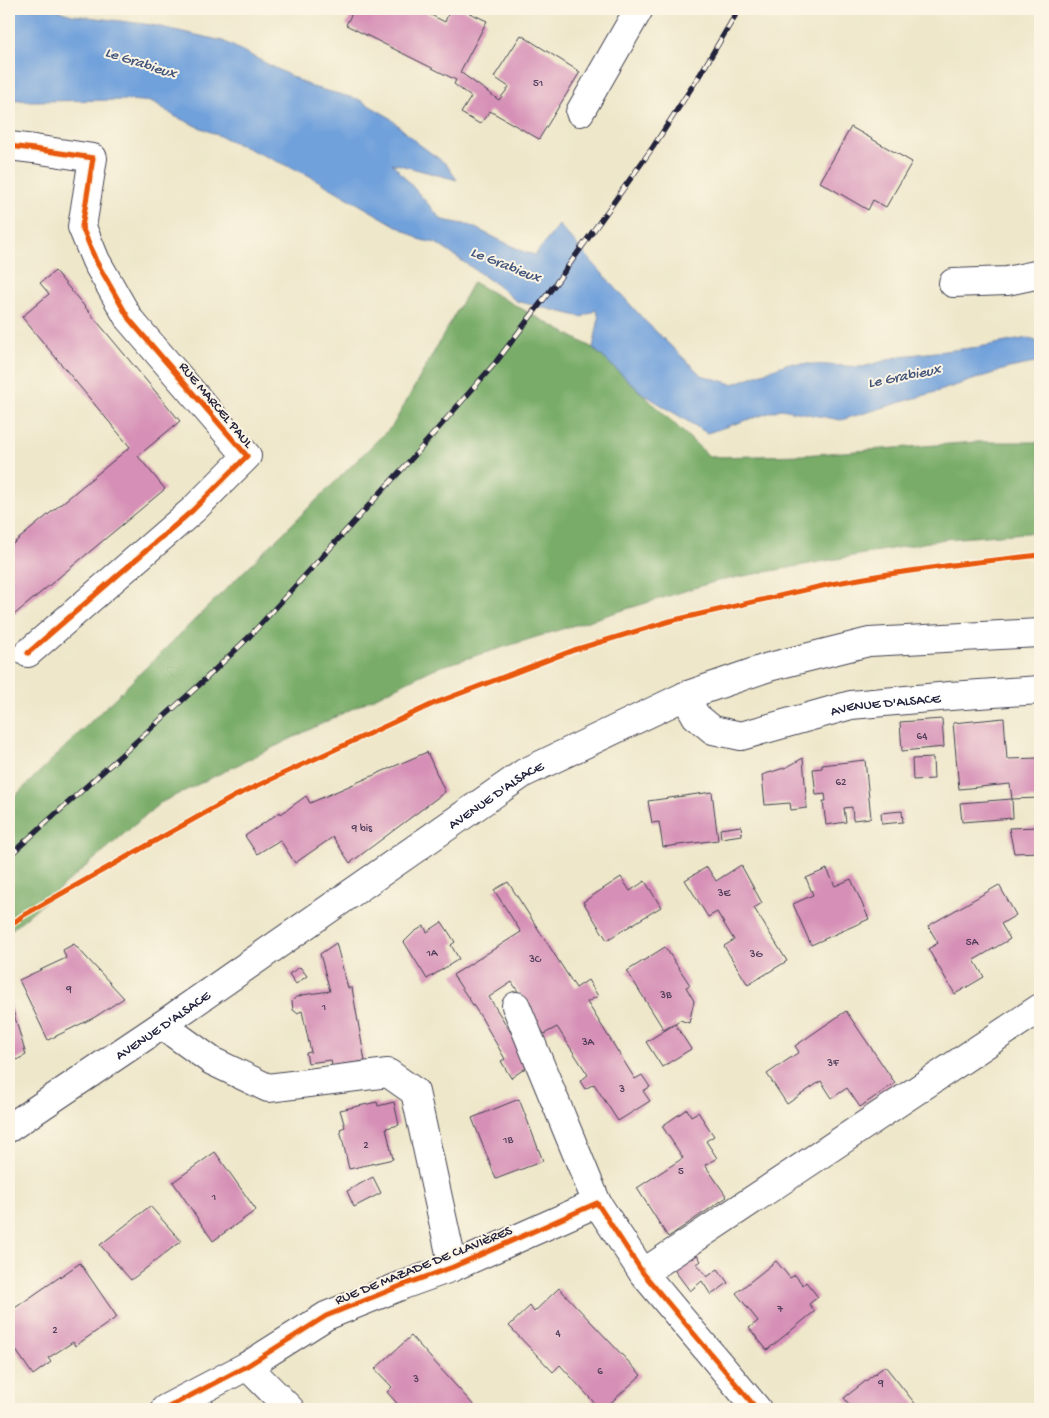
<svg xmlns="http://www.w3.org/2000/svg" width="1049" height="1418" font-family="'Gochi Hand',sans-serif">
  <rect width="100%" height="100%" fill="#fcf5e5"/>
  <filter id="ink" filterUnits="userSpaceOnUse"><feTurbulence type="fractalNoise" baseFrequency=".02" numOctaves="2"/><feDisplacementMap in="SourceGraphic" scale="10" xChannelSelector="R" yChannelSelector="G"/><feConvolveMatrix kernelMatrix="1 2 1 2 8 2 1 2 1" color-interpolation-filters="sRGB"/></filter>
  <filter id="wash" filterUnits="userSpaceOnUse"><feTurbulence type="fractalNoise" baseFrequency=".0096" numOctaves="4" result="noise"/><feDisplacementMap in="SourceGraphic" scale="20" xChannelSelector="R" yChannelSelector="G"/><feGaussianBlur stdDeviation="1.12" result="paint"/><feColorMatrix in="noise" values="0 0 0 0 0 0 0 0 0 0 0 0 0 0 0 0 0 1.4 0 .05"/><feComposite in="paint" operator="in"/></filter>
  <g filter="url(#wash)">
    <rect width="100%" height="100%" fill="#eee7ca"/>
    <path fill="#78ac68" stroke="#4d6752" d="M473,282l120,66 117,109 93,-2 173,-13h64v90l-95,7 -228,42 -284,88 -273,134 -151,129v-130l384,-377z"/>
    <path fill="#71a1db" stroke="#4a628b" d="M9,9h45l18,6 80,10 71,16 89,46 46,12 31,18 27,25 30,22 11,16 -65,-17 50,57 27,5 55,27 11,3 24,-30 86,96 56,54 32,9 56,-21 74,4 38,-11 78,-9 49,-9 12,5v19l-31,6 -67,22 -101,30 -60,-11 -74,24 -28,-17 -37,-23 -49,-45 6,-30 -3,-8 -14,7 -66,-16 -19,-16 -61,-42 -15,-3 -113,-65 -134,-59 -20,-14 -26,-2 -97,1 -22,-2z"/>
    <g id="blocks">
      <path fill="#d68fb6" d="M354,9h65l26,13 5,-13h11l26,12 -27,51 39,28 10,-13 -15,-10 27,-42 59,37 -41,67 -49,-28 -10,13 -19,-11 10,-16 -17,-13 2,-4 -110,-55z
        M851,127l61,35 -26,45 -13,-7 -5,10 -48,-28z
        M55,271l125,150 -42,35 27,33 -156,130v-72l121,-100 -108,-130 27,-23 -9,-11z
        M1004,718l3,41 33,-1v40l-28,1 1,19 -51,4 -2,-19 52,-4 -2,-15 -51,5 -6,-66z
        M942,719l2,28 -42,4 -2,-29z
        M427,752l18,40 -95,71 -17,-26 -38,26 -15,-23 -23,14 -12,-18 35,-24 1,2 25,-18 4,7z
        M803,758l4,50 -16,2 -1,-7 -25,2 -3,-30 25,-8z
        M933,758l1,21 -21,1 -1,-21z
        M865,760l6,58 -18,2 -1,-13 -8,1 2,14 -20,3 -3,-24h3l-1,-7 -9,1 -3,-26 9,-1v-3z
        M712,792l6,48 -55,7 -4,-25 -7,1 -4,-22z
        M902,811l1,11 -21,2 -1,-11z
        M741,826l1,9 -21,3 -1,-9z
        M1040,827v25l-26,1 -5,-25z
        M741,865l21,38 -8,5 33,53 -39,24 -24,-39 10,-6 -17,-28 -9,5 -23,-37 22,-13 9,14z
        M827,869l8,17 16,-7 18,40 -58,26 -18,-41 20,-9 -7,-17z
        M621,877l9,14 15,-10 16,26 -54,33 -24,-38z
        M508,882l68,106 12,-8 10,16 -11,6 48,77 7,-4 8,12 -7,4 7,10 -32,20 -24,-37 -9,5 -5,-8 8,-6 -31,-48 -13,7 -32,-52 -23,15 32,52 12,14 -22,15 -10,-17 4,-2 -24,-42 -28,-42 68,-43 -27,-42z
        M999,885l17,30 -15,9 9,15 -36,21 10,17 -29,17 -27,-45 10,-6 -10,-17z
        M442,922l13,20 -4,3 8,14 -32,20 -23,-37 10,-10 10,-6 3,6z
        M336,943l12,45h4l13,73 -33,5 -1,-6 -23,3 -2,-10 5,-1 -9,-41 -5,2 -4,-3 -1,-9 3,-3 7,-3 28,-4 -10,-37z
        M74,944l50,54 -29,19 -47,23 -29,-60 47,-22 -3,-8z
        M665,947l25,38 -4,2 8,14 -5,22 -9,-3 -16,10 -37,-59z
        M300,967l7,9 -11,8 -7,-10z
        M9,997l17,58 -17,9z
        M846,1011l49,72 -35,24 -13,-19 -15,10 -11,-17 -34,23 -20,-30 32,-22 -4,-6z
        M675,1024l16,25 -29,18 -16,-25z
        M519,1099l24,62 -47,18 -24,-61z
        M377,1102l1,4 16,-4 5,23 -13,3 7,31 -44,10 -9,-40 5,-2 -5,-17z
        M687,1109l4,7 7,-4 16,24 -8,5 11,17 -12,7 22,32 -59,40 -31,-49 46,-30 -21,-32z
        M215,1152l41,58 -43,31 -40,-59z
        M373,1177l8,16 -27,14 -7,-16z
        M150,1206l31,35 -50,39 -31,-35z
        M689,1255l3,4 5,-4 4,6 -4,3 10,13 11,-8 10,14 -17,12 -9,-14 -12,10 -18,-24z
        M776,1261l14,17 5,-3 8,10 3,-3 12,15 -9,7 6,7 -48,39 -18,-22 9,-7 -22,-28z
        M80,1263l37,54 -42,29 -2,-4 -25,16 3,4 -18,13 -24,-35v-28z
        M559,1288l82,87 -37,34h-4l-40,-44 -7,7 -44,-46 21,-20 4,6z
        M411,1336l66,73h-75l-15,-17 5,-5 -17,-18z
        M885,1366l32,40 -4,3h-60l-9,-11z"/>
    </g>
  </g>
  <g filter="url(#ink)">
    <use href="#blocks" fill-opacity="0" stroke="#414050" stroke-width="1"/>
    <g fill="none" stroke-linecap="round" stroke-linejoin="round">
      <g stroke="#414050" stroke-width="30">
        <g id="minor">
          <path d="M580,112l59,-103"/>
          <path d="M9,146l25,3 59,9 -11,69 14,34 33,58 118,137 -54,54 -165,143"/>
          <path d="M953,283l54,-2 33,-7"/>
          <path id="s1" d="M685,696l11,20 17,14 28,6 110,-31 99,-9 90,-6"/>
          <path d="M516,1006l81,197"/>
          <path d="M162,1025l50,36 56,27 120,-15 27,19 38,175"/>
          <path d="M643,1273l397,-265"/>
          <path d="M247,1366l43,43"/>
          <path d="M165,1409l82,-43 79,-50 77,-31 50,-18 144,-64 46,70 114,136"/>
        </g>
      </g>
      <g stroke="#414050" stroke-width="30">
        <g id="major">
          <path id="s2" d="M9,1128l153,-103 362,-252 161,-77 84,-29 100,-25 171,-9"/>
        </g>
      </g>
      <use href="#minor" stroke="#fff" stroke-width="28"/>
      <use href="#major" stroke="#fff" stroke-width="28"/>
      <g stroke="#22223b" stroke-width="5.5">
        <path id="rail" d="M9,856l188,-169 51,-49 166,-182 82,-94 63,-83 94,-132 48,-74 38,-64
          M9,926l15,-11 58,-33 153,-86 200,-93 139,-53 96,-29 161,-37 51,-9 78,-11 80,-9"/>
      </g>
      <use href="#rail" stroke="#fcf5e5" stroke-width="4" stroke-dasharray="11" stroke-linecap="butt"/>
      <g stroke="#fcf5e5" stroke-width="8">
        <path id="cycleway" d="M9,146l25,3 59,9 -11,69 14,34 33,58 118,137 -54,54 -165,143
          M9,926l15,-11 58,-33 153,-86 200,-93 139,-53 96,-29 161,-37 51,-9 78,-11 80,-9
          M165,1409l82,-43 79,-50 77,-31 50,-18 144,-64 46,70 114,136"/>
      </g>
      <use href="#cycleway" stroke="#e8590c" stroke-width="5"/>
    </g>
  </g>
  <g text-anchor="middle" stroke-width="4" stroke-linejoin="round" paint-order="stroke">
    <g font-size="11" fill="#4f3d5a">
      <text x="538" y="86">51</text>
      <text x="922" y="739">64</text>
      <text x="841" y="785">62</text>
      <text x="362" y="831">9 bis</text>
      <text x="724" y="896">3E</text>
      <text x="972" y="945">5A</text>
      <text x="432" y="956">1A</text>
      <text x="756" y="957">3G</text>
      <text x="535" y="962">3C</text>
      <text x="69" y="992">9</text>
      <text x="666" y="998">3B</text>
      <text x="324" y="1010">1</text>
      <text x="588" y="1045">3A</text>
      <text x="833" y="1066">3F</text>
      <text x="622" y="1092">3</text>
      <text x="508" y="1143">1B</text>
      <text x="366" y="1148">2</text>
      <text x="681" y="1174">5</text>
      <text x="214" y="1200">1</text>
      <text x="780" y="1312">7</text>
      <text x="55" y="1333">2</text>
      <text x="558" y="1336">4</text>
      <text x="600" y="1374">6</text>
      <text x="416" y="1382">3</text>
      <text x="881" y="1386">9</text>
    </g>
    <g font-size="14" fill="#22223b" stroke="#fcf5e5">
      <text transform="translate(217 404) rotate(50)" y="5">RUE MARCEL PAUL</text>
      <text dy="5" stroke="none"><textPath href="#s1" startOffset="222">AVENUE D'ALSACE</textPath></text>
      <text dy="5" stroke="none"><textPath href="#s2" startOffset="590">AVENUE D'ALSACE</textPath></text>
      <text dy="5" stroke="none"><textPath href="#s2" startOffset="185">AVENUE D'ALSACE</textPath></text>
      <text transform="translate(423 1264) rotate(-22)" y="5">RUE DE MAZADE DE CLAVIÈRES</text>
    </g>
    <g font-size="15" font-style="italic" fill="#42557b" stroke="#fcf5e5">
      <text transform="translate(141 62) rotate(18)" y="5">Le Grabieux</text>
      <text transform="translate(506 264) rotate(22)" y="5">Le Grabieux</text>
      <text transform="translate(904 375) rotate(-11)" y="5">Le Grabieux</text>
    </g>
  </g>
  <rect width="1049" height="1418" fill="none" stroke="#fcf5e5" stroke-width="30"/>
</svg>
